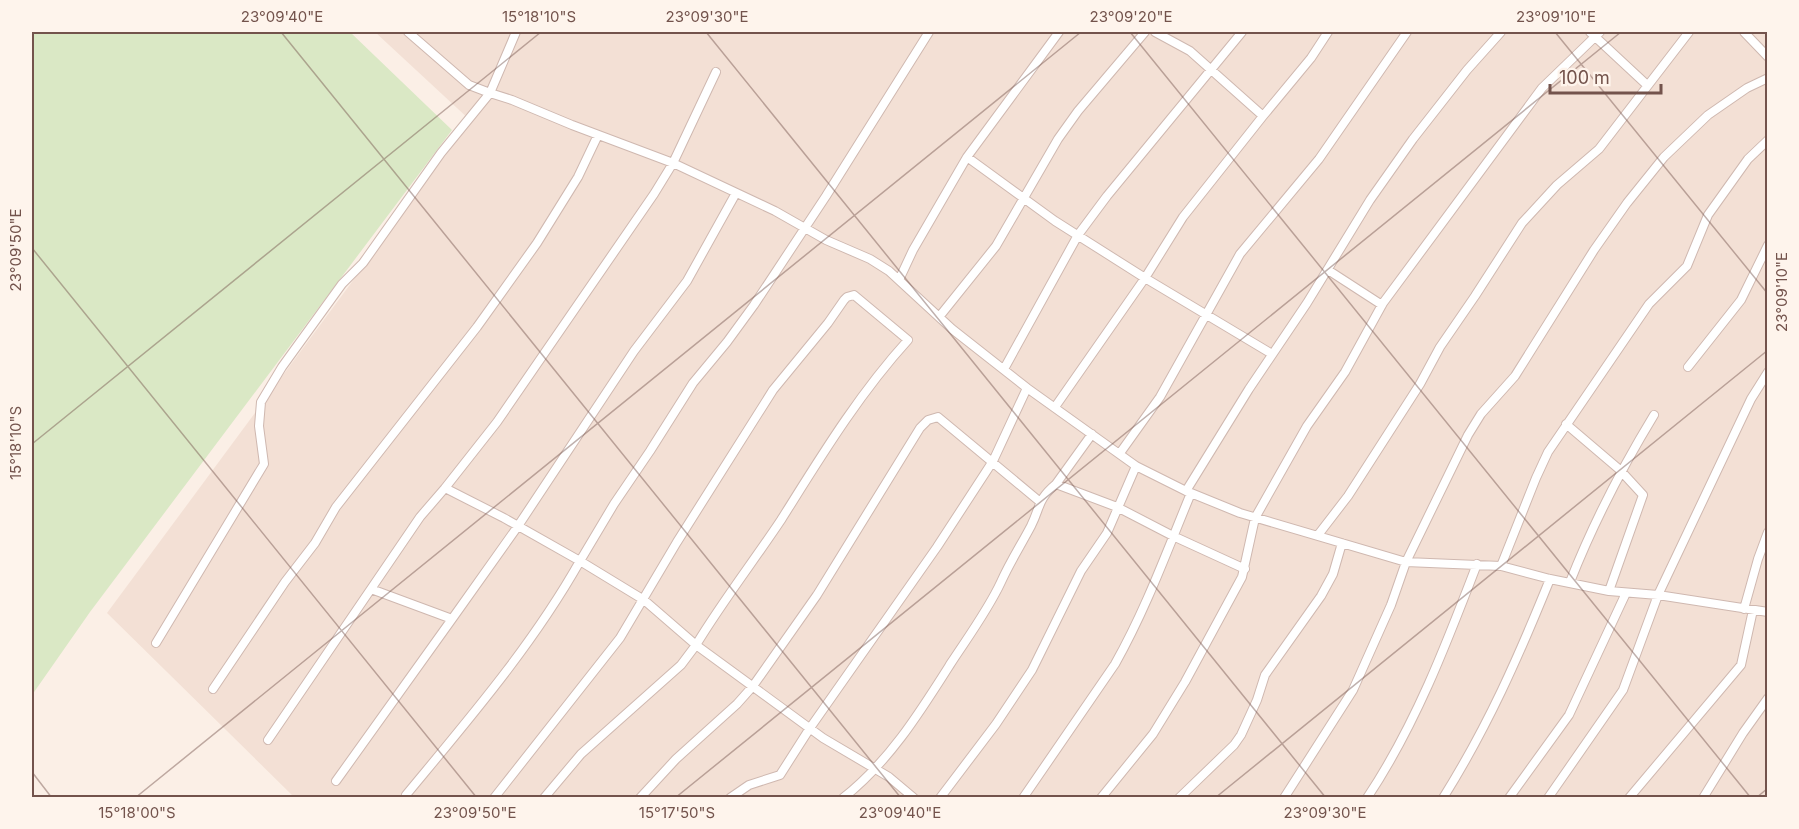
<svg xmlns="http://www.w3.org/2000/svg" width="1799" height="829" font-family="Inter,sans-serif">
  <rect width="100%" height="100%" fill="#fbefe6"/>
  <path fill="#f3e0d5" d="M375,32h1392v765h-1473l-187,-184 364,-492z"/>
  <path fill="#dae8c5" d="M32,32h318l102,98 -362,482 -58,83z"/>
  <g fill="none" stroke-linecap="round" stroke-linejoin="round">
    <g stroke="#cfb8b0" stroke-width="10">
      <path id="minor" d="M516,32l-26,61 22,7 60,25 101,38 102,48 51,29 44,19 19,12 63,58 75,59 109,78 50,25 54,22 166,49 95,4 49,13 59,12 49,4 110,17
        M1155,32l35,19 73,65
        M1590,32l57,53
        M1744,32l24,25
        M716,72l-43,91 -19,31 -157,228 -52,66 59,30 76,43 34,-57 36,-53 43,-68 34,-41 27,-37 72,-109 103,-164
        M967,157l92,-125
        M1328,270l54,35
        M899,280l14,-30 54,-93 88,64 90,57 -90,129
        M939,317l57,-71 62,-107 20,-28 67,-79
        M1272,354l-127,-76 38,-61 80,-101 48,-58 17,-26
        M1688,367l53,-67 27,-55
        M1004,369l74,-134 29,-39 135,-164
        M1566,424l54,46 23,25 -34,96
        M1120,453l40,-56 80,-143 79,-95 88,-127
        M1056,484l36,-50
        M1186,491l63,-102 58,-86 63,-103 43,-61 54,-69 34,-38
        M1318,535l30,-39 72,-112 20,-37 35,-51 47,-73 35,-38 42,-36 90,-117
        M1501,566l35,-88 12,-26 101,-148 38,-38 21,-51 40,-56 20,-19
        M1570,582c24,-61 50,-111 84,-167
        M371,589l81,30 66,-93 116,-175 53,-70 49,-88
        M1744,609l14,-50 10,-27
        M156,643l108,-179 -5,-38 2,-24 21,-35 60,-83 21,-21 78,-110 49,-60 -21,-8 -61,-53
        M213,689l72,-107 30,-39 21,-36 141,-180 60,-84 41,-66 20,-42
        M268,740l152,-223 25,-29
        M336,781l116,-162
        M406,795c62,-75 126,-149 174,-234l64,39 52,45c26,-43 57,-83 85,-125 39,-62 77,-125 127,-180l-54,-45 -7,2 -3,3 -16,23 -55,67 -96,152 -57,96 -126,160
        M544,798l37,-44 100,-89 15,-20 127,93 66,39 25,21
        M640,798l36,-39 61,-55 16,-18 64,-91 103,-167 8,-8 10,-3 101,84
        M730,798l19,-13 31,-10 30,-47 127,-181 56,-86 34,-73
        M843,798c46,-36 77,-86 108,-135 17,-26 37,-53 50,-81 9,-20 20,-37 30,-56 10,-20 6,-26 25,-42l61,23 56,29 72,33
        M940,798l56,-74 36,-54 49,-99 26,-38 29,-67
        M1023,798l92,-134c31,-55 52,-113 76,-171
        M1101,798l52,-64 32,-52 57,-105 13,-59 52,-92 38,-54 38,-69 159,-215 58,-56
        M1179,798l55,-53 7,-10 16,-35 8,-25 56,-79 12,-22 9,-31
        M1284,798l69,-108 38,-85 15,-43 62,-127 13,-21 34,-38 79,-126 33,-47 37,-46 44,-42 39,-27 21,-10
        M1367,798c48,-72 79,-153 110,-234
        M1443,798c45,-72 75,-140 107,-219
        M1509,798l60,-83 57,-122
        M1548,798l75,-108 35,-95 93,-196 17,-27
        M1629,798l112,-133 12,-55
        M1703,798l40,-65 25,-35"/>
    </g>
    <use href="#minor" stroke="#fff" stroke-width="8"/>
  </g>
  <path fill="none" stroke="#73534c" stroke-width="1.5" stroke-opacity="0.45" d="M281,32l620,766M706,32l620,766M1130,32l621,766M1555,32l213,262M32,248l445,550M32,444l509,-412M32,772l20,26M135,798l946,-766M675,798l946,-766M1215,798l553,-448M1756,798l12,-10"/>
  <rect width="1799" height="829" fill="none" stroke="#fef4ec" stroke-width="66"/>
  <path d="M1550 84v9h111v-9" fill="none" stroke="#73534c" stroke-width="3"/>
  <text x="1559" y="84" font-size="18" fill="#73534c" stroke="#fef4ec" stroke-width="4.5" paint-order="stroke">100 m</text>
  <rect x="33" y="33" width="1733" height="763" fill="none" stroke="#73534c" stroke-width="2"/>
  <g font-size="15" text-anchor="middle" fill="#73534c">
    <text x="282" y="22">23°09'40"E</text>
    <text x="539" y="22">15°18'10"S</text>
    <text x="707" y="22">23°09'30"E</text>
    <text x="1131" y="22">23°09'20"E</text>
    <text x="1556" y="22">23°09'10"E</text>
    <text transform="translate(16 250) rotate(-90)" y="5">23°09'50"E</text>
    <text transform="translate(1782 292) rotate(-90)" y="5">23°09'10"E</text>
    <text transform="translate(16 443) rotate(-90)" y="5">15°18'10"S</text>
    <text x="137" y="818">15°18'00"S</text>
    <text x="475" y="818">23°09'50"E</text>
    <text x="677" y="818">15°17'50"S</text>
    <text x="900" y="818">23°09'40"E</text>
    <text x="1325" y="818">23°09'30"E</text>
  </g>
</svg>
